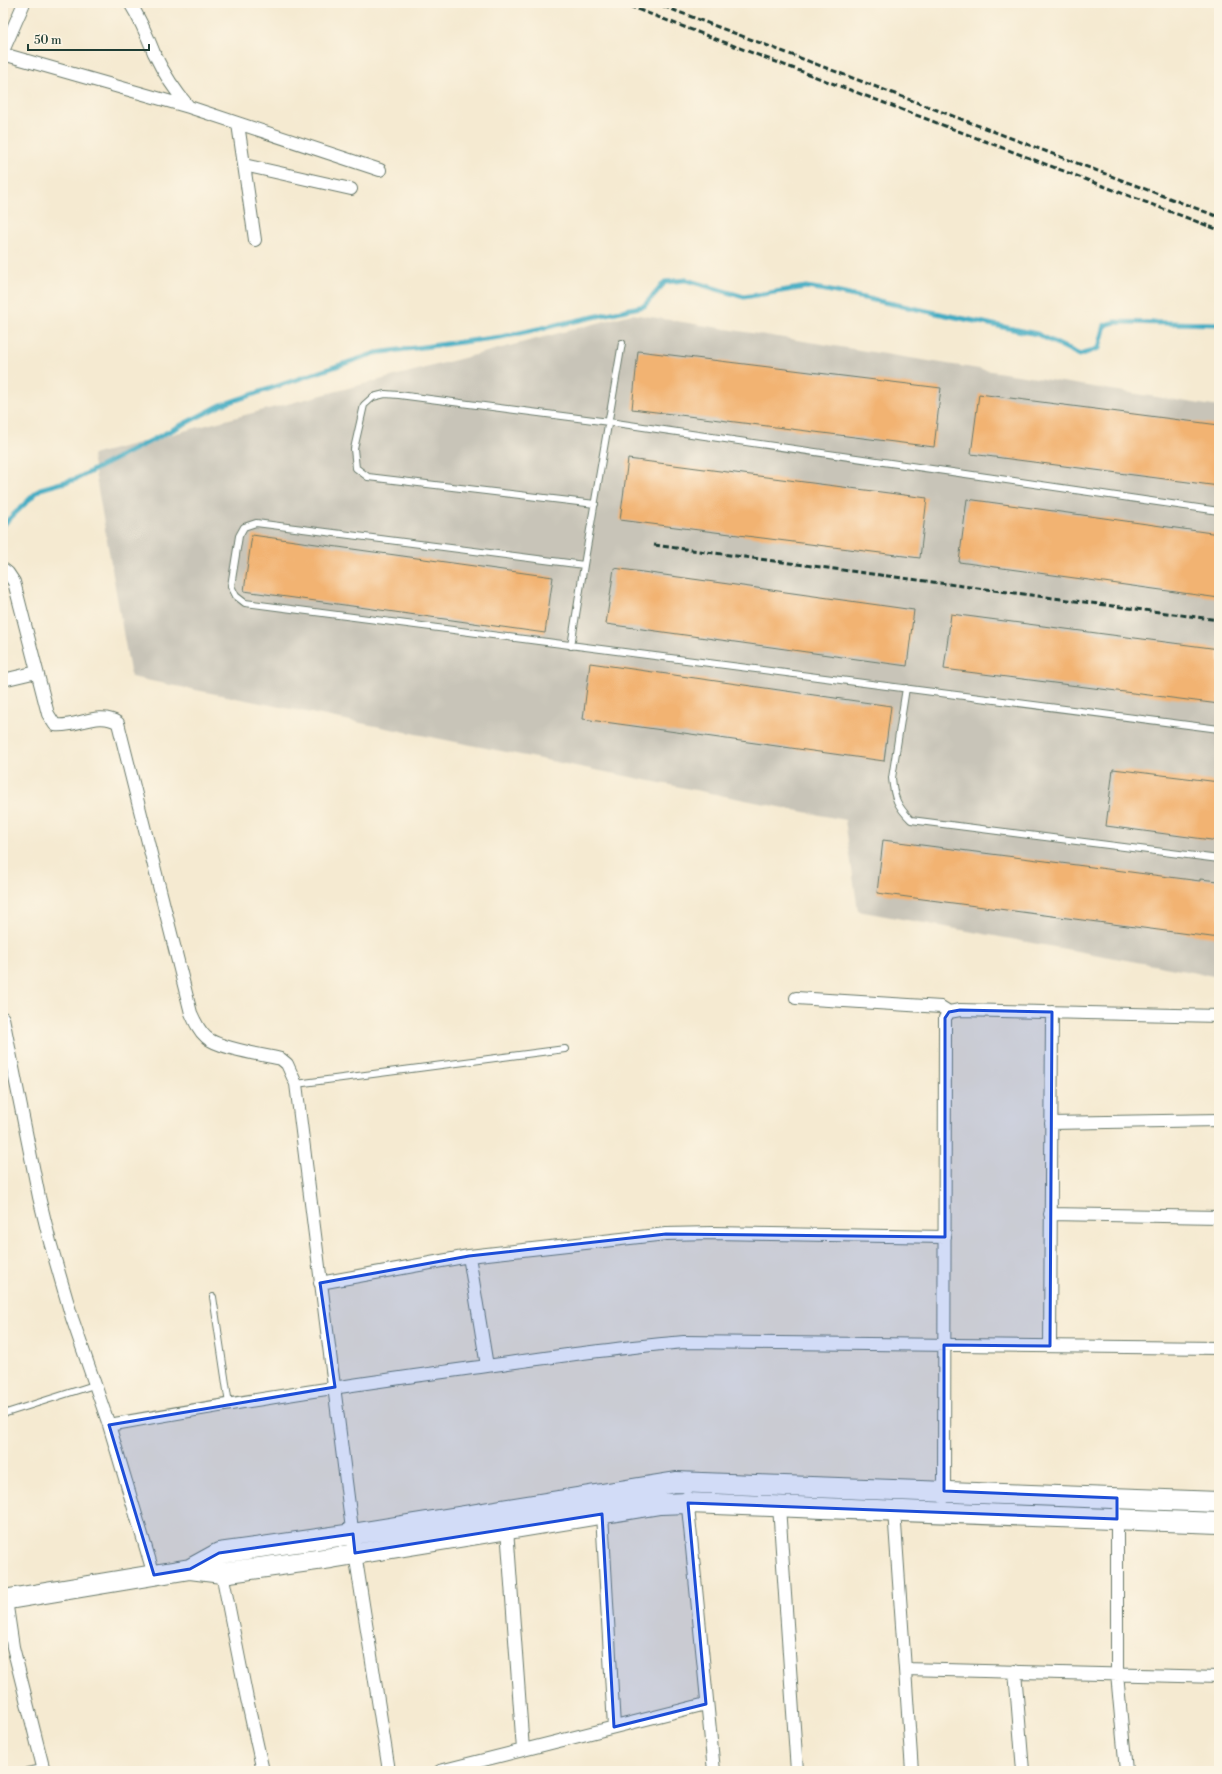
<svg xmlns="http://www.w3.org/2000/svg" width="1222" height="1774" font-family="'Libre Bodoni',serif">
  <rect width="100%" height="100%" fill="#fcf5e5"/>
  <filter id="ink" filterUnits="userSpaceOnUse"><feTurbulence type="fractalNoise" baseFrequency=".025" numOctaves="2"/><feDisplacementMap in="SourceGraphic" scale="8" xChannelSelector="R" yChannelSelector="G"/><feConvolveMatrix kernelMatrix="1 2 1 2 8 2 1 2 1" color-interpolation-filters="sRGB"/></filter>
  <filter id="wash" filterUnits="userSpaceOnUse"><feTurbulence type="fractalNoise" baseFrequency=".012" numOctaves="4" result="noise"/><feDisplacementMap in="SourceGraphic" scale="16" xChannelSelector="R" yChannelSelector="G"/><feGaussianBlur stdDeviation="0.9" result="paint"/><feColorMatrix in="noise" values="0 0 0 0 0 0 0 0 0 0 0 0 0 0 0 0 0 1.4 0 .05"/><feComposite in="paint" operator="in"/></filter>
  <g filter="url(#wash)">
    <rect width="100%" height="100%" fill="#f5ead1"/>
    <path fill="#c8c4b8" d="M632,314l587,93v570l-361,-66 -13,-91 -714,-143 -39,-222z"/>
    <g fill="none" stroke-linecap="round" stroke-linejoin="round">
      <path stroke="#43acc3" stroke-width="5" d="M3,525l37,-36 36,-10 145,-74 155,-52 125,-16 143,-31 21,-24 21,-2 58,17 62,-10 20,3 211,44 43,21 19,-7 6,-23 10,-3 104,2"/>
    </g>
    <g id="blocks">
      <path fill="#f2b372" d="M638,351l303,37 -7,59 -302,-38z
        M979,394l240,31v61l-248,-32z
        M628,459l299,39 -7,60 -300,-38z
        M967,499l252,35v64l-260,-36z
        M252,535l301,42 -8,56 -301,-42z
        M614,568l300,42 -7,56 -301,-42z
        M951,614l268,35v55l-275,-35z
        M590,663l301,43 -7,55 -301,-42z
        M1113,769l106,13v59l-113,-15z
        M883,840l317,41v-2l19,2v57l-342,-45z"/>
    </g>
  </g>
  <g filter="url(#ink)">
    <use href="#blocks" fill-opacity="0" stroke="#6a7a6b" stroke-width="1"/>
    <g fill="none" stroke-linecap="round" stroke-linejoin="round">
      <g stroke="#6a7a6b" stroke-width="8">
        <path id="lane" d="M622,343l-38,222 -328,-42 -12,4 -5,9 -8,50 5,10 9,7 974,126
          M595,504l-227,-27 -12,-9 -2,-19 10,-44 9,-8 12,-3 14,1 210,27 610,89
          M571,646l13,-81
          M906,688l-14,90c2,20 5,28 19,42l308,39
          M296,1084l269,-35
          M213,1297l16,107
          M3,1414l91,-29
          M27,1771l16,-3"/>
      </g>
      <g stroke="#6a7a6b" stroke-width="14">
        <path id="street" d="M130,3c10,16 17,32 24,50 9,19 21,38 35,54
          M3,51l21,-48
          M3,54l186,53 191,63
          M238,124l17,116
          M244,165l107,24
          M3,569l5,4 6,9 34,132 7,11c21,3 44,-15 63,-2l73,290c4,9 8,18 15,24 11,11 57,18 75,22l6,5 9,20 59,469 34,218
          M3,680l34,-8
          M796,998l145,9 8,5
          M3,1018l36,179 11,45 22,76 37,107 45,150
          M1051,1123l168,-3
          M1050,1214l169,3
          M469,1256l18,110
          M320,1283l149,-27 197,-22 47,-1 232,4
          M1050,1346l2,-334
          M109,1425c118,-21 237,-40 356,-56 73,-10 146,-21 219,-27l535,6
          M687,1497l27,274
          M944,1498l1,-480 4,-6 11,-2 259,6
          M779,1506l18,265
          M894,1510l18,261
          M1117,1513v161l9,97
          M602,1514l12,213
          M507,1529l16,221
          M221,1568l26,131 16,72
          M6,1600l7,47 31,124
          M905,1669l314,8
          M1015,1671l8,100
          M440,1771l266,-67"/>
      </g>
      <g stroke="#6a7a6b" stroke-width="22">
        <path id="primary" d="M190,1569l29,-16 134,-19 323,-52 543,20
          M3,1600l187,-31 32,4 109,-15 329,-54 28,-1c177,6 354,13 531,20"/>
      </g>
      <use href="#lane" stroke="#fff" stroke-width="6"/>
      <use href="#street" stroke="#fff" stroke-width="12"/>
      <use href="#primary" stroke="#fff" stroke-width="20"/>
      <path stroke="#1f3d34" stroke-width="3" stroke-dasharray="6 3" stroke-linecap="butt" d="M621,3l598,227
        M655,3l564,214
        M654,545l565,75"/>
    </g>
  </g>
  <path fill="#1d4ed8" fill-opacity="0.2" stroke="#1d4ed8" stroke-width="3" stroke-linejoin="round" d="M960,1010l92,2 -2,334 -106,-1v146l173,7v21l-429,-16 18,201 -92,23 -12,-213 -247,39 -2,-19 -134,19 -29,16 -36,6 -45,-150 226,-38 -15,-104 149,-27 197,-22 279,3v-219l4,-6z"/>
  <rect width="1222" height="1774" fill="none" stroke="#fcf5e5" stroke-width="16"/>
  <path d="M28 44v6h121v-6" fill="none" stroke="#1f3d34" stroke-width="2"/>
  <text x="34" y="44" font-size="12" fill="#1f3d34" stroke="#fcf5e5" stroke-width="3" paint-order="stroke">50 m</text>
</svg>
